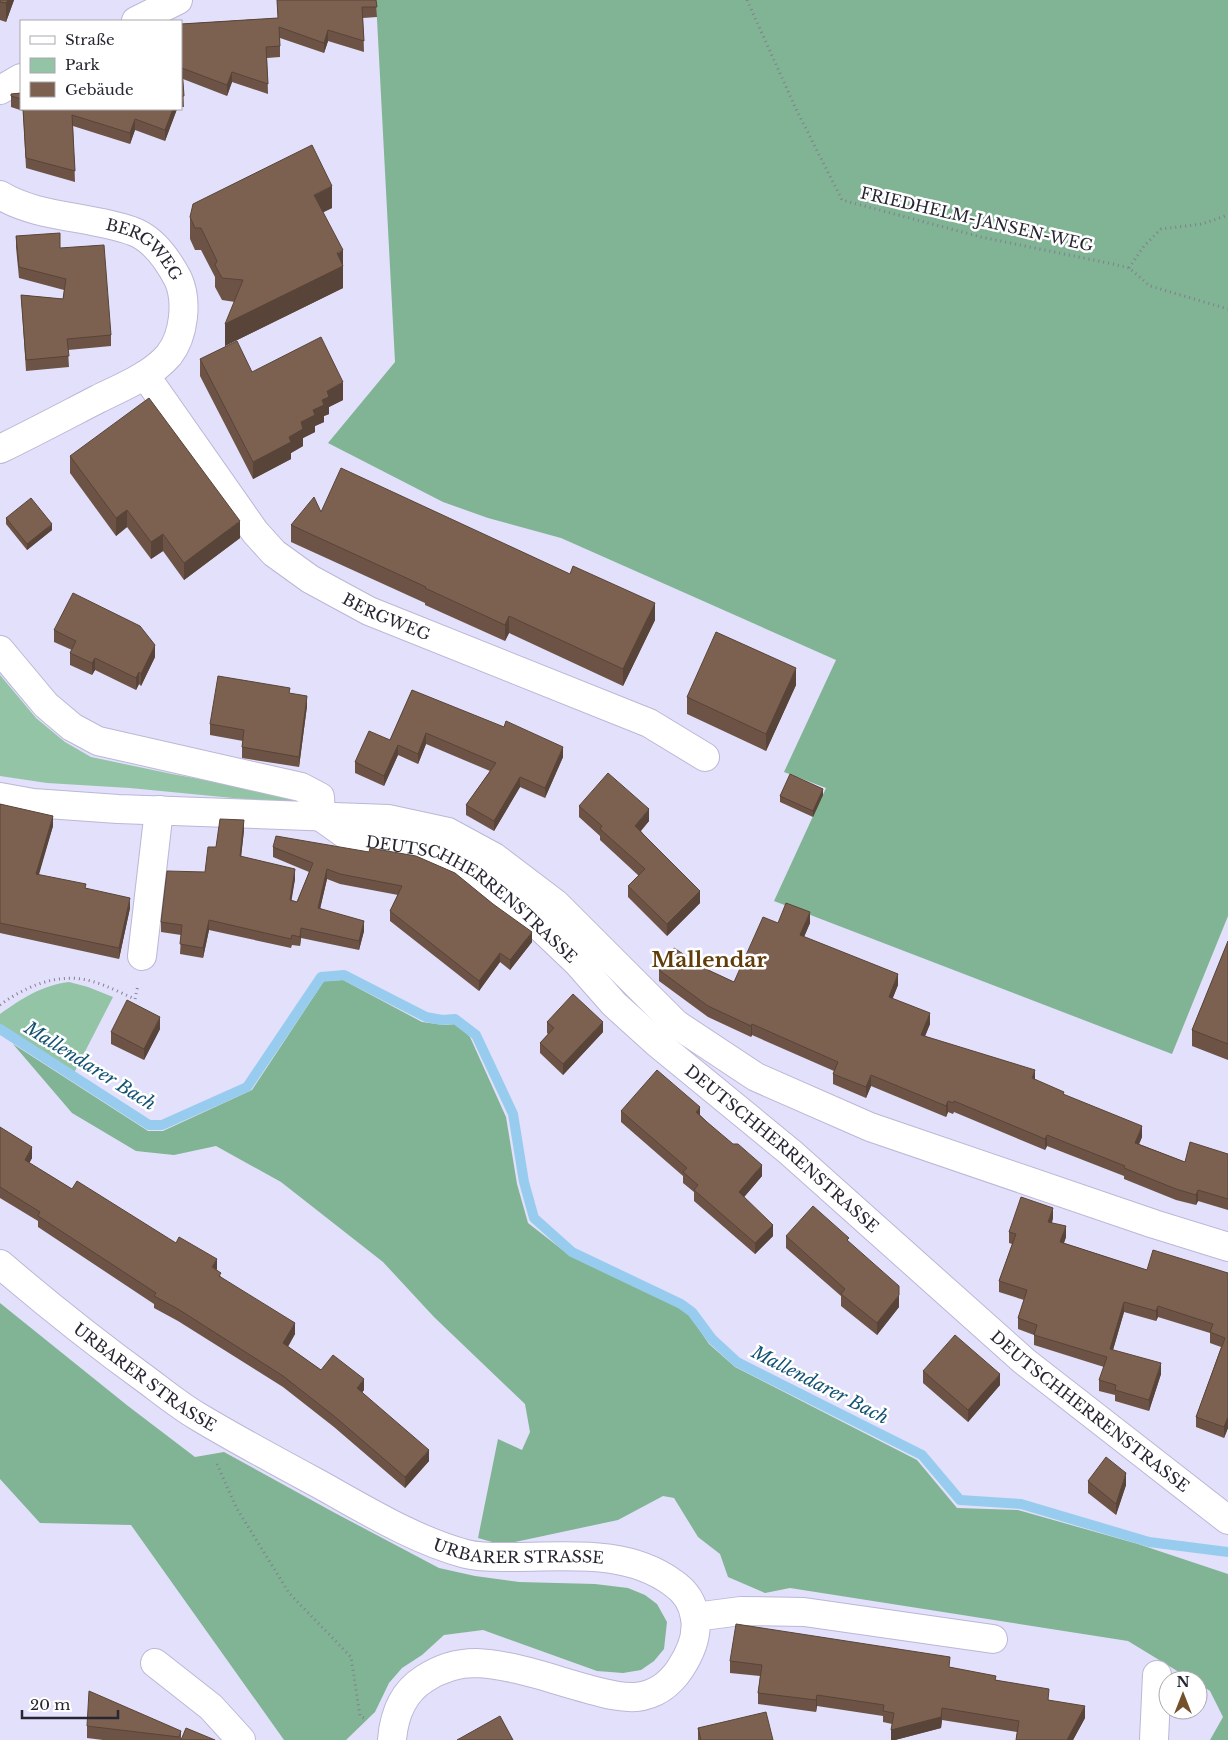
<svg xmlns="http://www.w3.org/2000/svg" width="1228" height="1740" font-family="'Libre Baskerville',serif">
  <rect width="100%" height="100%" fill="#e2e0fa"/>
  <path fill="#93c4a6" d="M0,675l36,43 29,24 26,15 81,17 120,22 1,8 -163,-16 -83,-5 -47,-7z
    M69,982l19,5 25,10 -39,76 -74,-48v-11c23,-16 40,-28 69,-32z"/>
  <path fill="#80b494" d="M376,0h852v916l-56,138 -398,-153 52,-113 -42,-16 52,-112 -275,-122 -73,-20 -45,-16 -115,-59 67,-81z
    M343,980l79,42 22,3 13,-1 13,13 36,80 11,67 11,39 41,32 109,52 12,9 19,28 26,23 182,93 40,48 61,2 120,34 90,30v166h-18l13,-23 -13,-26 -12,-8v-3h-6l-64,-39 -338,-53 -25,5 -37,-16 -8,-23 -22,-17 -24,-39 -11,-2 -45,24 -103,22h-23l-14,-4 20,-99 24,11 8,-18 -5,-28 -91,-87 -51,-55 -102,-80 -65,-36 -42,9 -38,-4 -64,-38 -59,-69 135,87h15l89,-41 72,-109z
    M0,1303l128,103 67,51 29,-5 111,61 104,55 36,8 44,6 76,2 33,4 17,7 12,9 10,18 -3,27 -10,12 -13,9 -18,3 -26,-2 -114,-41 -39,5 -22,20 -20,13 -13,15 -14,29 -29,28h-62l-153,-215 -91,-2 -40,-44z"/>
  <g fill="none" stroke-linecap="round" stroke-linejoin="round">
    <path stroke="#98ccee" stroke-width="10" d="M0,1029l149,96h13l85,-38 74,-110 23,-2 82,42 16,3 13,-1 21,16 37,79 11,68 10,36 38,34 109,52 11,8 20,27 25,23 185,93 38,45 61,4 128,38 79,10"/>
    <g stroke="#bbb7d7" stroke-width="30">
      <g id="minor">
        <path d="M136,21l42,-21"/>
        <path d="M0,90l21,-12"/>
        <path id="s1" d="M0,195c37,23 91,21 132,36 21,7 36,29 46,48 10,22 6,57 -9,76 -18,21 -47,32 -71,44 -33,17 -65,34 -98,50"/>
        <path id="s2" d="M145,375l110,157 19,21 36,26 59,32 280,112 56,34"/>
        <path id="s3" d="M0,650l46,55 26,22 26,14 203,46 19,10 1,20 31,22 87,13 37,20 41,33 60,57 37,42 43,39 133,109 234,209 204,159"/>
        <path d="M0,797l33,6 85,6 270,10 60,13 46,25 62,47 120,120 80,53 114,50 284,97 74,23"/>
        <path d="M142,956l17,-146"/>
        <path id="s4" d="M0,1264c48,41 97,80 148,117 16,12 32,25 49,35 40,24 81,46 122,68 47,26 95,56 147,70 16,4 33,3 49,3 53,0 112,-8 158,26 12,8 20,20 22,35 3,18 -5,36 -15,51 -10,15 -25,26 -44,28 -16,1 -33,-4 -48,-8 -34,-9 -77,-25 -112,-26 -18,0 -37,6 -52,16 -22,14 -30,36 -32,61"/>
        <path d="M695,1617l46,-6 63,1 189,27"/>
        <path d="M155,1663l56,44 30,33"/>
        <path d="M1154,1740l3,-65"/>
      </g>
    </g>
    <path stroke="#817f91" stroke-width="3" stroke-dasharray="1 4" stroke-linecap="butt" d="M747,0l49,109 46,91 139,37 132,27 16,4 21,18 78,23
      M1129,268l15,-22 17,-17 41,-5 26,-9
      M0,1005c26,-19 59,-33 91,-24 15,4 30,12 44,18l3,-14
      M217,1464l19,43 53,86 62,64 9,59 6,3"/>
    <use href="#minor" stroke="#fff" stroke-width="28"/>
  </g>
  <path fill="#6c5345" d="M0,0h14l-8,22 -6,-2z
    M277,0h99l1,17 -14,1 1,34 -36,-11 -4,12 -44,-15v19l-13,1 1,36 -36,-12 -5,14 -44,-17 1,28h-3v-83l97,-6z
    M21,93v16h156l-12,32 -30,-11 -5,14 -57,-18 2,56 -49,-14 -3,-57 -12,-4v-13z
    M332,208l-9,4 20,53v23l-118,58 10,-44 -13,-2 -7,-13v-10l-14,-27h-6l-5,-11v-22z
    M16,236l44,12 51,87v11l-43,4 1,17 -43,4 -5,-76 42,4 1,-9 -45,-12 -3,-31z
    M200,359l52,13 91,28 -14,7v7l-5,2v6l-9,4v6l-12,6v8l-12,7v6l-38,20 -53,-103z
    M70,456l170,82 -56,42 -21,-29 -12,8 -24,-32 -11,9 -46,-63z
    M321,512l334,108 -32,66 -114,-53 -4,8 -80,-36v-2l-134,-61v-17z
    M6,518l46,12 -25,20 -21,-26z
    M54,630l101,27 -14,29 -2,-2 -3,6 -41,-20 -3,5 -22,-10v-12l2,-3 -18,-8z
    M796,685l-30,66 -79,-37v-17z
    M412,690l151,67 -18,41 -25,-11 -26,44 -28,-16v-10l24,-34 -64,-27 -8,20 -20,-9 -14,31 -29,-13v-11l35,-22z
    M307,706l-8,61 -57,-9v-11l1,-6 -33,-6v-11z
    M823,795l-10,22 -33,-15v-6z
    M0,804l53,22 -15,49 48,13 44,20 -11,51 -119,-26z
    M579,806l70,15 -8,10 59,72 -33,33 -39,-39v-11l11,-10 -39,-36v-4l-21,-19z
    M244,830l-3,27 54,22 -4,21 6,2 12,-30 -36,-15v-10l96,5 163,90 -22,28 -10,-8 -21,29 -89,-70v-10l8,-16 -58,-11 -13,-5 -7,29 44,23 -5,19 -58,-12 -1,8 -8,-1 -1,3 -82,-18 -6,28 -23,-4 1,-19 -20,-3v-10l44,-50 11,-25z
    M778,923h32l-6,14 94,48 -6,14 38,25 -5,12 110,44 107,57 -3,7 46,18 43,-8v56l-30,-9 -2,4 -20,-5 -52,-21v-3l-77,-30 -2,4 -91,-38 -1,2 -5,-2 -2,5 -75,-31 -5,12 -33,-14v-10l1,-3 -82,-36 -1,2 -43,-20 -49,-36v-11l47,-1 28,13z
    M1228,941v119l-36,-14v-16z
    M547,1022l56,10 -40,43 -23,-22v-10l8,-9 -1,-1z
    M160,1029l-16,31 -33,-16v-12z
    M621,1111l79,4 62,61 -18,21 29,39 -18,18 -61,-53v-9l-11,-9v-7l-62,-54z
    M0,1127l32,31 -3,5 43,26 145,81 4,7 74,57 -7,13 33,23 43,20 -2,2 67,69 -24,27 -71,-61 -51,-40 -105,-66 -24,-13v-4l-116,-77v-6l-38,-23z
    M1053,1218l-1,5 14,14 -2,6 83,27 81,3v155l-4,10 -28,-11v-10l25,-70 -11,-4v-10l-52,-16 -2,4 -32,-9 -11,38 48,24 -12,37 -34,-10v-6l-16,-4v-11l5,-13 -70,-22v-10l-16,-6v-11l6,-18 -25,-8v-11l13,-37 -3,-1v-11z
    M786,1236l63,6 50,65 -22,28 -36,-29v-10l-55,-48z
    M923,1371l77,14 -32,37 -45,-39z
    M1088,1481l38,4 -10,30 -28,-22z
    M730,1661l220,6 46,13 53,20 36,18 -12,22h-57l1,-8 -75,-12 -1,8 -46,12h-4l1,-16 -9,-2v-6l-66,-10 -1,6 -58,-8v-11l2,-17 -30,-3z
    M87,1726l94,5v8l34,1h-112l-16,-2z
    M698,1728l75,12h-75z"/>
  <path fill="#584438" d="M8,0h6l-8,22v-19z
    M328,30v11l-4,12v-10z
    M232,72v10l-5,14v-11z
    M173,109h4l-12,32v-11z
    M135,119v11l-5,14v-11z
    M332,186v22l-18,9v-22z
    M343,250v38l-118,58v-22z
    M343,382v18l-14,7v7l-5,2v6l-9,4v6l-12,6v8l-12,7v6l-38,20v-17l48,-40 21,-22 5,-9z
    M127,510v17l-11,9v-18z
    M240,521v17l-56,42v-17z
    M52,524v6l-25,20v-6z
    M163,534v17l-12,8v-17z
    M655,603v17l-32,66v-17z
    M509,616v17l-4,8v-16z
    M155,645v12l-14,29v-12z
    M95,658v12l-3,5v-12z
    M796,668v17l-30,66v-17z
    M139,672v12l-3,6v-12z
    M307,696v10l-8,61v-10z
    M426,733v11l-8,20v-10z
    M398,745v10l-14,31v-10z
    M563,747v10l-18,41v-10z
    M520,777v10l-26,44v-10z
    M823,789v6l-10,22v-6z
    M649,809v12l-14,16v-11z
    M53,816v10l-17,59v-11z
    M244,820v10l-4,36v-10z
    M295,869v10l-5,31v-10z
    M327,869v10l-9,39v-10z
    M700,891v12l-33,33v-12z
    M130,898v10l-11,51v-11z
    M810,912v11l-10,23v-11z
    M209,920v10l-6,28v-10z
    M364,921v10l-5,19v-9z
    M301,928v10l-1,8v-9z
    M532,932v10l-22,28v-10z
    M500,953v9l-21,29v-10z
    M898,974v11l-9,23v-11z
    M930,1013v11l-9,22v-11z
    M160,1017v12l-16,31v-11z
    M603,1022v10l-40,43v-11z
    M752,1024v11l-1,2v-11z
    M1035,1070v11l-3,-3z
    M871,1075v11l-5,12v-11z
    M948,1101v11l-2,5v-11z
    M700,1107v11l-4,-6z
    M1142,1126v11l-7,17v-11z
    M1047,1135v11l-2,4v-11z
    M32,1147v11l-7,13v-11z
    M762,1165v11l-23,27v-11z
    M1198,1190v11l-2,4v-10z
    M1053,1208v10l-5,14v-10z
    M773,1225v11l-18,18v-11z
    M1066,1226v11l-6,16v-11z
    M217,1259v11l-5,-3z
    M899,1295v12l-22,28v-12z
    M1124,1302v10l-14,48v-11z
    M1158,1306v11l-2,4v-10z
    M295,1323v11l-12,20v-11z
    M1161,1363v11l-12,37v-11z
    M1000,1374v11l-32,37v-12z
    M364,1379v11l-7,9v-11z
    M1228,1417v11l-4,10v-11z
    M429,1450v11l-24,27v-11z
    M1126,1473v12l-10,30v-11z
    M817,1695v11l-1,6v-12z
    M1085,1706v12l-12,22h-6z
    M942,1708v12l-1,8 -46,12h-4v-10z"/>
  <path fill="#7d6150" stroke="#584438" d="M0,0h8l-2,3 -6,-1z
    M277,0h99l1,7h-15l2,34 -36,-11 -4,13 -45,-16 1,19 -14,1 2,37 -36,-12 -5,13 -45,-17 2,28h-3v-72l97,-6z
    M21,93v6l-10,-3v-2z
    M23,109h150l-8,21 -30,-11 -5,14 -58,-18 3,56 -49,-13z
    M312,145l20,41 -18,9 29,55 -6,3 6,13 -118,58 18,-44 -21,-2 -7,-13 2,-4 -16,-33h-6l-5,-11 3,-13z
    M60,233v15l44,-3 7,90 -44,4 2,17 -43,4 -5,-65 42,4 3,-20 -47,-12 -3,-31z
    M321,337l22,45 -16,9 2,6 -7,3 2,5 -11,5 2,5 -14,7 2,7 -14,8 2,5 -38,20 -53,-103 37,-18 15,31z
    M149,398l91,123 -56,42 -21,-29 -12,8 -24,-32 -11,8 -46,-62z
    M341,468l229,106 3,-8 82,37 -32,66 -114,-53 -4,9 -80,-37 1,-1 -135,-62 23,-28 7,15z
    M31,498l21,26 -25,20 -21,-26z
    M73,593l67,33 15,19 -14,29 -2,-2 -3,6 -41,-20 -3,5 -22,-10 6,-12 -22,-11z
    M716,632l80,36 -30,66 -79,-37z
    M218,676l72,12 -1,5 18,3 -8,61 -57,-10 2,-17 -34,-6z
    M412,690l92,37 2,-6 57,26 -18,41 -25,-11 -26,44 -28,-16 30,-42 -70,-30 -8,21 -20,-9 -14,31 -29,-14 14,-31 21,9z
    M608,773l41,36 -14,17 65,65 -33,33 -39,-38 17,-17 -45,-40 2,-3 -23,-20z
    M790,774l33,15 -10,22 -33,-15z
    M0,804l53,12 -17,58 50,10 -1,4 45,10 -11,50 -119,-25z
    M220,819l24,1 -4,36 55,13 -5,31 7,2 16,-39 -40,-16 3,-11 93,16 1,-4 46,8 39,17 38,31 39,28 -22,28 -10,-7 -21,28 -89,-70 12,-25 -62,-12 -13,-5 -9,39 46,13 -5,20 -58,-13 -1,9 -8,-2 -1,4 -82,-19 -6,28 -23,-4 2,-19 -21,-3 6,-51 38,1 3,-25h8z
    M786,903l24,9 -10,23 98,39 -9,23 41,16 -9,22 114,35 -3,8 32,14 -1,2 79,32 -7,17 50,19 5,-20 38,12v45l-30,-9 -2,5 -20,-6 -52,-21 1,-2 -78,-31 -2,4 -91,-38 -1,2 -5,-2 -2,5 -75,-31 -5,12 -33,-13 5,-12 -86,-38 -1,2 -43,-20 -49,-36 15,-22 32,21 28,13 29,-65 15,6z
    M1228,941v103l-36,-14z
    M573,994l30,28 -40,42 -23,-21 14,-15 -7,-6z
    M127,1000l33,17 -16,32 -33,-17z
    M657,1070l43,37 -4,5 11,10 26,22h5l24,21 -23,27 34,33 -18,18 -61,-53 4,-5 -15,-13 4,-4 -66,-57z
    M0,1127l32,20 -7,13 47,29 5,-8 99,62 3,-6 38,22 -5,8 9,6 -2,3 76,47 -12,20 38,27 12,-15 31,24 -7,9 72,62 -24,27 -71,-61 -51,-40 -105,-67 -24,-13 2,-3 -118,-77 2,-4 -40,-25z
    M1021,1197l32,11 -5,14 18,4 -6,16 87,28 6,-20 75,23v144l-4,10 -28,-10 29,-79 -15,-6 3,-8 -55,-18 -2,5 -32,-9 -14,47 51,14 -12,37 -34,-10 1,-5 -17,-5 8,-23 -73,-22 3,-10 -19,-7 9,-28 -28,-9 17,-47 -7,-2z
    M813,1206l36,32 -2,2 52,46v9l-22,28 -36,-29 4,-5 -59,-53z
    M955,1335l45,39 -32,36 -45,-39z
    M1106,1457l20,16 -10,31 -28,-23z
    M736,1624l214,33 -1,10 47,9 -1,4 54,9 -1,11 37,6 -18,34h-51l3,-19 -77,-13 -1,9 -50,13 3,-17 -11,-2 1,-6 -67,-10 -1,5 -58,-7 4,-28 -32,-4z
    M89,1691l92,40 -2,6 -92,-11z
    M766,1712l7,28h-72l-3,-12z
    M500,1716l13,24h-56z
    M186,1728l29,12h-34z"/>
  <g text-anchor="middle" stroke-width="5" stroke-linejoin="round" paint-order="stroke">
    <g font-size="16" fill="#282632" stroke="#fff">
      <text transform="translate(977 219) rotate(13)" y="6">FRIEDHELM-JANSEN-WEG</text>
      <text dy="6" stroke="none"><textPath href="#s1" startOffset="158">BERGWEG</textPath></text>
      <text dy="6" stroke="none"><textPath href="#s2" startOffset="350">BERGWEG</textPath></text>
      <text dy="6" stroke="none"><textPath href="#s3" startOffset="561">DEUTSCHHERRENSTRASSE</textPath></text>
      <text dy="6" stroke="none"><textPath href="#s3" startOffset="966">DEUTSCHHERRENSTRASSE</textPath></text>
      <text dy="6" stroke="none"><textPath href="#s4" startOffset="184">URBARER STRASSE</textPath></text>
      <text dy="6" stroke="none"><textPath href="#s3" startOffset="1371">DEUTSCHHERRENSTRASSE</textPath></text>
      <text dy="6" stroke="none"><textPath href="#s4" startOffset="604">URBARER STRASSE</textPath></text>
    </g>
    <g font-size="18" font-style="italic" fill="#125273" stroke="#fff">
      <text transform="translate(90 1066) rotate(32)" y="6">Mallendarer Bach</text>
      <text transform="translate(820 1385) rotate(27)" y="6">Mallendarer Bach</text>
    </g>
    <g font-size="21" font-weight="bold" fill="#613c0a" stroke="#fff">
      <text x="709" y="967">Mallendar</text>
    </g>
  </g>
  <rect x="20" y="20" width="162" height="90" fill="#ffffff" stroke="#a9a8ad"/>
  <rect x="30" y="36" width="25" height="8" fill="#ffffff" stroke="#a9a8ad"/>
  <text x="65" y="45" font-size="15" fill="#282632">Straße</text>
  <rect x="30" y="58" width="25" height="15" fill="#93c4a6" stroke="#a9a8ad"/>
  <text x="65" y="70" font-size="15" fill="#282632">Park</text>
  <rect x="30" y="82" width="25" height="15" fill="#7d6150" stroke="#a9a8ad"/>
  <text x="65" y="95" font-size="15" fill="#282632">Gebäude</text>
  <g transform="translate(1183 1695)"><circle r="24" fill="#ffffff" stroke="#a9a8ad"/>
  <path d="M0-4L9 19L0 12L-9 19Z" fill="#74512a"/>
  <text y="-8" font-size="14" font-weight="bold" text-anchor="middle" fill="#282632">N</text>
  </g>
  <path d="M22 1710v8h96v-8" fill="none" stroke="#282632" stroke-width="2.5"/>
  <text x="30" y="1710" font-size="15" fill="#282632" stroke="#ffffff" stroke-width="4" paint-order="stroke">20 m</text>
</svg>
